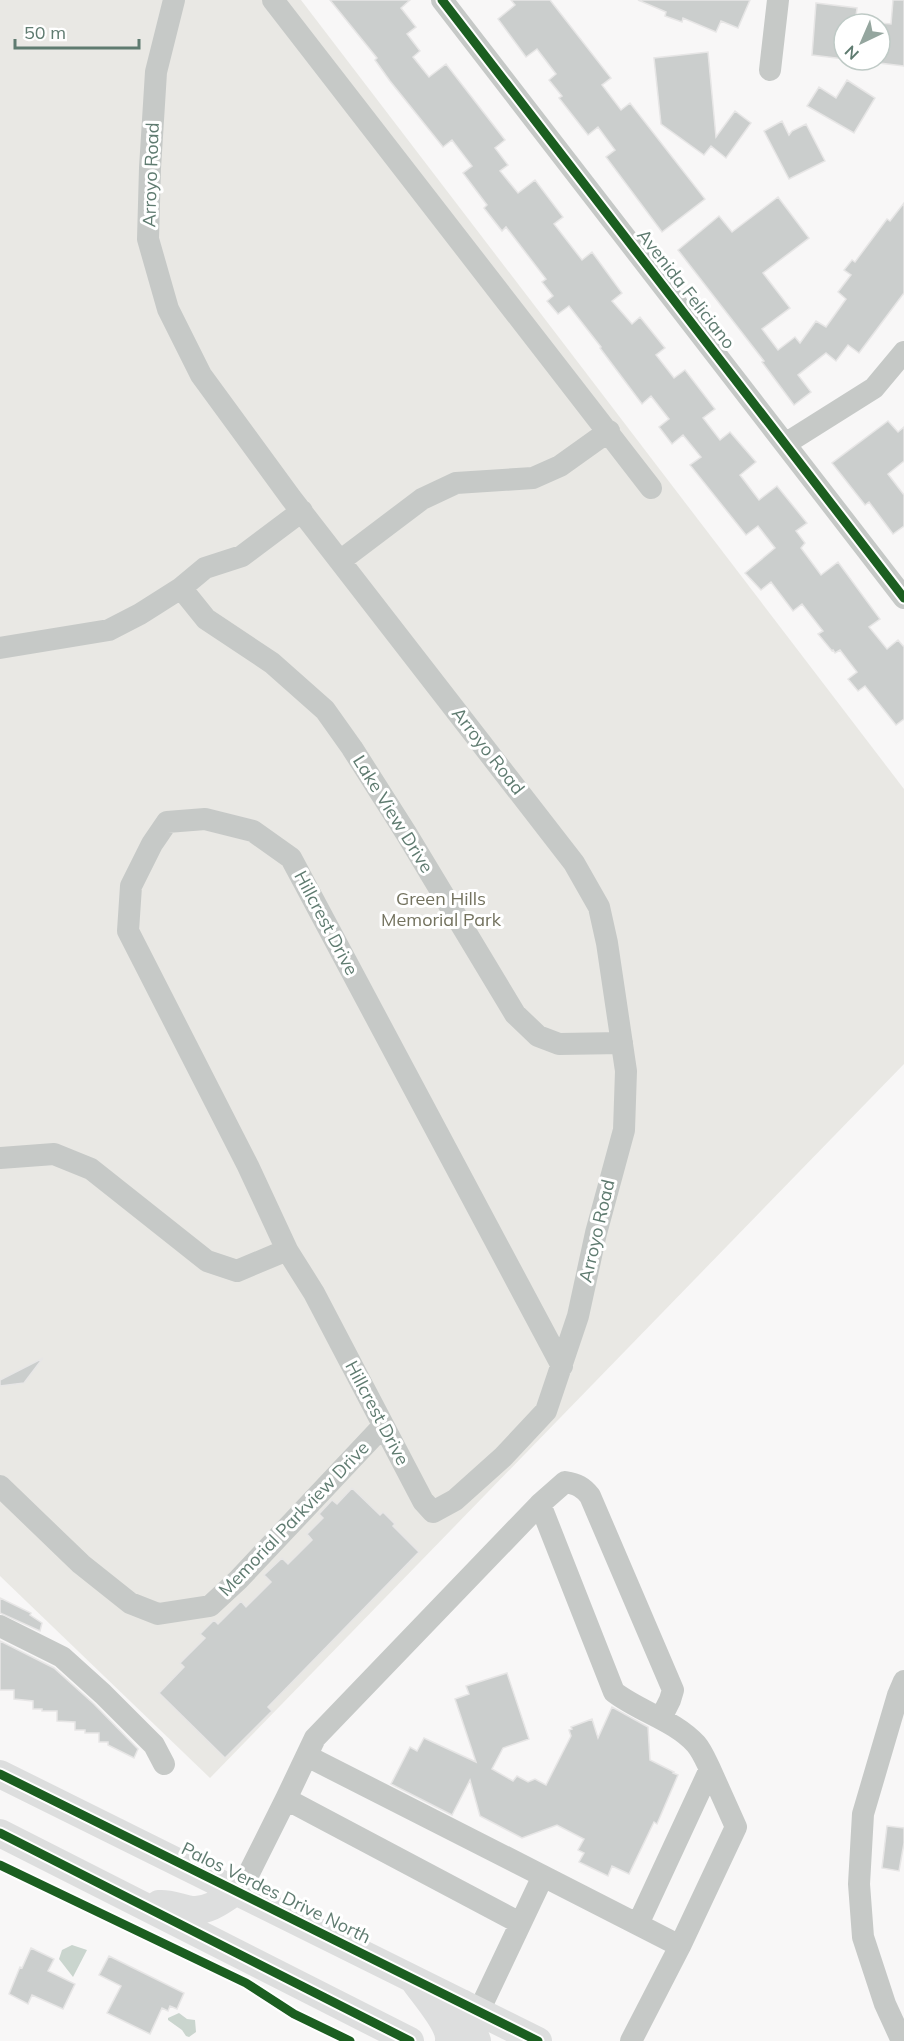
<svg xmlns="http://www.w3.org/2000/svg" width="904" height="2041" font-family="Mulish,sans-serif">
  <rect width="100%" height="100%" fill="#f8f7f7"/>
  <path fill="#e9e8e4" d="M0,0h301l603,789v275l-694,714 -210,-202z"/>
  <path fill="#cad5ce" d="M72,1945l15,5 -14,27 -14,-18 3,-9z
    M179,2013l8,6 8,1 1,12 -7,5 -3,-1 -4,-6 -14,-10v-2z"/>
  <path fill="#cbcecd" stroke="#e7e6e6" stroke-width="1.5" d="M330,0h80l-9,8 15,19 -9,7 13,17 -7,6 16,20 17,-13 59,76 -10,8 13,17 -8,6 18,22 17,-13 28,37 -9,7 28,36 10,-8 30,41 -10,8 20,23 8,-7 25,31 -9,7 18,23 11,-8 30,39 -12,9 17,22 10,-8 26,30 -16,13 19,25 18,-14 30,37 -11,8 9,12 -4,5 20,27 17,-13 42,57 -11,8 18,22 11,-9 6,7v72l-8,6 -31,-39 -7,5 -10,-12 9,-7 -17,-22 -5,3 -2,-3 -1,1 -14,-17 5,-3 -21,-27 -9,7 -22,-29 -10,8 -16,-17 30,-25 -17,-22 -12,9 -56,-70 11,-8 -18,-22 -11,9 -13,-17 10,-8 -18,-23 -9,8 -42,-56 1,-1 -32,-41 -11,8 -11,-13 6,-5 -11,-14 4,-3 -40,-52 -4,4 -18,-23 3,-3 -24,-32 9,-7 -20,-26 -9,7 -53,-66 -15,-21 2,-2z
    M511,0h39l61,78 -9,7 19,25 9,-7 75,96 -43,33 -56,-75 9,-7 -17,-23 -10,8 -29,-37 3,-2 -13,-16 7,-6 -19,-25 -11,8 -28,-38 17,-14z
    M638,0h112l-12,28 -17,-7 -5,11 -33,-14 -1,4 -17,-6 1,-4z
    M893,0h11v66l-25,-3 1,-40 11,1z
    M816,3l41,5 -2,16h-11v35l-32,-4z
    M708,52l8,85 19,-26 16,12 -25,35 -15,-12 -7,9 -43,-31 -7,-66z
    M847,80l28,18 -21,35 -47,-27 12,-19 17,11z
    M782,121l7,14 3,-4 14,-7 19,37 -36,18 -25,-48z
    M778,197l31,41 -46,35 27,35 -28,21 16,21 17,-13 5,6 16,-22 10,6 20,-28 -8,-7 13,-17 -7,-5 8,-10 3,2 32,-43 3,2 14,-18v90l-45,60 -11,-8 -12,16 -10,-8 -28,22 13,17 -17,13 -32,-43 2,-1 -86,-111 41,-34 13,16z
    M888,421l10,11 6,-5v34l-16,13 16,21v31l-11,8 -24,-32 -4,3 -33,-42z
    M43,1358l-19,25 -24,3v-6z
    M352,1488l28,27 3,-3 12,12 -2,2 26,26 -151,155 4,4 -47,47 -66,-65 25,-26 -4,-4 25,-25 -5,-4 14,-14 4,4 23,-23 5,6 25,-25 -7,-7 18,-17 6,6 24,-24 -5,-6 16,-16 -4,-4 13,-14 5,4z
    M0,1598l31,15 -1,2 12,8 -2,8 -40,-18z
    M0,1641l54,27 40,36 44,45 -4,9 -26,-13v-3h-9v-9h-14v-3h-10v-8l-18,-1v-10h-15v-2h-9v-8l-19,-2v-9h-14z
    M507,1673l22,66 -26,9 -11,21 21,12 4,-5 11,6 7,-3 11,6 25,-49 -2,-6 3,-1 -1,-2 21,-8 6,19 14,-31 36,20 2,33 24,12 -1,1 5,2 -21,49 -3,-2 -25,52 -17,-8 -4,10 -29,-14 5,-9 -6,-3 6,-11 -27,-14 -35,13 -42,-22 -10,-36 -18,35 -61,-31 19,-37 7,4 7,-13 52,24 -21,-63 14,-5 -3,-8z
    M887,1826l17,2v15l-5,28 -17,-3z
    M31,1948l23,11 -6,12 27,13 -12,25 -31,-14 -4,9 -19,-10 11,-27 2,1z
    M109,1956l75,37 -7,16 -7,-3 -2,5 -6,-3 -12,26 -43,-21 14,-27 -22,-11z"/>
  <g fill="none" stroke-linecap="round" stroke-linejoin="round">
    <path stroke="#c6c9c7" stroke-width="22" d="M174,0l-18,72 -6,96 -2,71 20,70 33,66 90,123 283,365 25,44 8,36 19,128 -2,59 -28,103 -18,83 -32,95 -43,46 -48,43 -22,12 -10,-11 -109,-208 -27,-43
      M273,0l378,488
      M442,0l462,598
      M770,70l8,-70
      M785,444l89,-56 30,-36
      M340,561l82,-62 34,-16 77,-5 27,-12 49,-35
      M181,588l25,31 66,44 53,47 27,38 54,85 109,181 23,22 21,8 63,-1
      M0,648l109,-18 31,-16 41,-26 24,-20 37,-12 60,-45
      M0,1158l54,-4 37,15 116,92 30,10 50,-21 -39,-84 -120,-235 3,-45 21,-42 15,-22 38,-3 48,12 38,27 271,508
      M0,1486l81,78 49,39 28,11 52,-8 28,-26 144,-153
      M540,1504l25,-22c12,2 18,5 25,14l83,194 -3,10 -9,18
      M0,1626l62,31 41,37 51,51 10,19
      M307,1756l236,120
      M286,1799l29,-61 225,-234 74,188c26,20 60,28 82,52 6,7 10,17 14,25l-72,155
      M236,1891l10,-12 40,-80 234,124
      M680,1946l56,-119 -26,-58
      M479,2011l64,-135 137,70 -49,95
      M902,2041l-17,-37 -22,-67 -4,-53 4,-70 35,-119 6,-14"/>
    <path stroke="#dddede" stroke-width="28" d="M0,1774l538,267
      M0,1833l410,208
      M159,1904c11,-1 17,3 28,5 18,5 35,-8 49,-18
      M415,1982c9,13 36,43 34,59
      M462,2003l15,38"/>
    <g stroke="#fff" stroke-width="13">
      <path id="cycleway" d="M442,0l462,598
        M0,1774l538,267
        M0,1833l410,208
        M0,1865l246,118 48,31 56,27"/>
    </g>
    <use href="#cycleway" stroke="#1b5e20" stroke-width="9"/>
  </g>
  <g text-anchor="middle" stroke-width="6" stroke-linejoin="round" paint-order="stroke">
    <g font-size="18" fill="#5f7b70" stroke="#fff">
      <text transform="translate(151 175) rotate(-88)" y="6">Arroyo Road</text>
      <text transform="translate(686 289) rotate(52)" y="6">Avenida Feliciano</text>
      <text transform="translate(488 751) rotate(52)" y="6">Arroyo Road</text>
      <text transform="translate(393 814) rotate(58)" y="6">Lake View Drive</text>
      <text transform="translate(326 923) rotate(62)" y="6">Hillcrest Drive</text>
      <text transform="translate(597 1231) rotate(-77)" y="6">Arroyo Road</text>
      <text transform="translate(377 1413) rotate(62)" y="6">Hillcrest Drive</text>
      <text transform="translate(294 1519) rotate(-46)" y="6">Memorial Parkview Drive</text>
      <text transform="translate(276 1893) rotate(26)" y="6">Palos Verdes Drive North</text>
    </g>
    <g font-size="18" fill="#73725e" stroke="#fff">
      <text x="441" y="905">Green Hills<tspan x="441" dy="21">Memorial Park</tspan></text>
    </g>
  </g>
  <g transform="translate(862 42) rotate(224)"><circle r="28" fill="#ffffff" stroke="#bfcac6" stroke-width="1.5"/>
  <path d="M0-4.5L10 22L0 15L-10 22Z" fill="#95a69f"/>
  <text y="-9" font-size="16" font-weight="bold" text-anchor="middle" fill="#5f7b70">N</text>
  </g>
  <path d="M15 39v9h124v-9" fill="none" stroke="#5f7b70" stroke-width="3"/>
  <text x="24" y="39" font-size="18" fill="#5f7b70" stroke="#ffffff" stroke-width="4.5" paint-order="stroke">50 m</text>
</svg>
